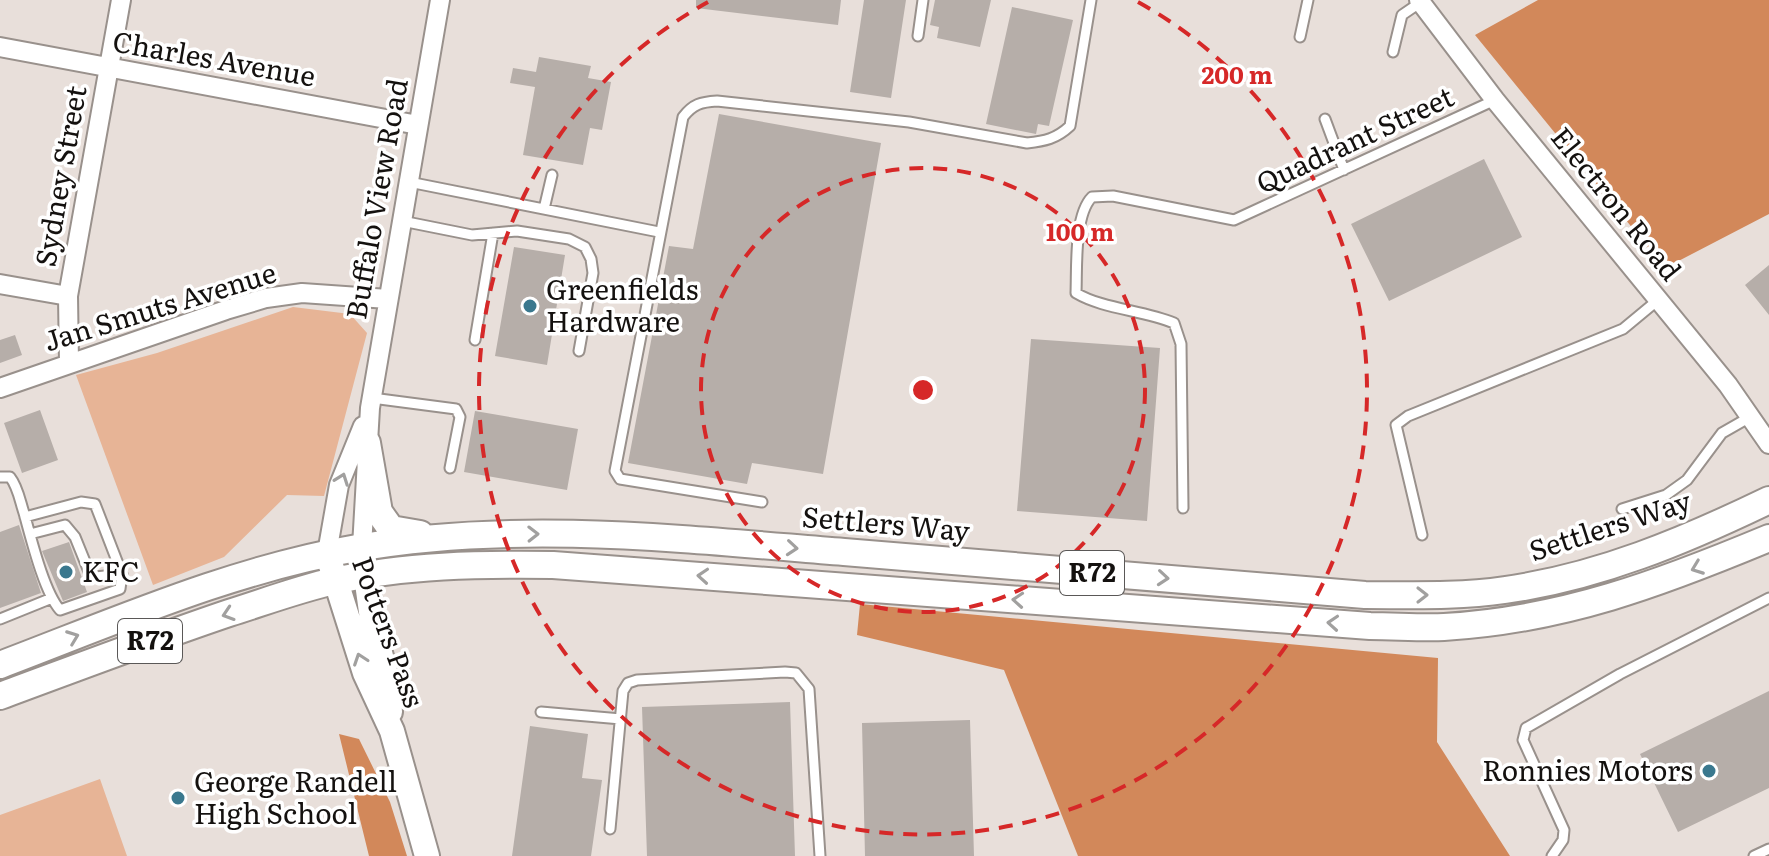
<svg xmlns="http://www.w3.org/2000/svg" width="1769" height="856" font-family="Literata,serif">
  <rect width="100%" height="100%" fill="#e8dfda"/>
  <path fill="#e7b496" d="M293,307l57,7 17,19 -43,163 -37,-1 -63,62 -71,28 -77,-210 81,-22z
    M100,779l27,77h-127v-41z"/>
  <path fill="#d2885a" d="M1538,0h231v214l-104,54 -190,-233z
    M860,604l578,54 -1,84 73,114h-432l-74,-186 -147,-35z
    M339,734l20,5 31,63 17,54h-38z"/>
  <path fill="#b6aea9" d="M696,0h145l-3,25 -142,-17z
    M864,0h42l-15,98 -41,-6z
    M935,0h56l-11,47 -43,-9 2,-11 -9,-2z
    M1012,7l61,13 -24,106 -11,-2 -2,10 -50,-10z
    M539,57l52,9 -3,12 23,4 -9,48 -12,-2 -7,37 -60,-10 12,-68 -25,-4 3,-15 23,4z
    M719,114l162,29 -58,331 -71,-11 -5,21 -119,-21 41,-217 24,3z
    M1484,159l38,78 -133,64 -38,-77z
    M514,247l51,8 -18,110 -52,-9z
    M1769,265v50l-24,-30z
    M15,335l7,20 -22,8v-23z
    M1031,339l129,9 -13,173 -130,-10z
    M40,410l18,50 -36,13 -18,-50z
    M475,411l103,18 -11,61 -103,-18z
    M19,525l22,68 -41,15v-76z
    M69,542l18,50 -24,9 -21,-50z
    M1769,691v97l-91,44 -38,-78z
    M790,702l5,154h-148l-5,-149z
    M970,720l4,136h-109l-3,-133z
    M530,726l58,8 -6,44 20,2 -11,76h-79z"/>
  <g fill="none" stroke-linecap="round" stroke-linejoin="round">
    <g stroke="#99918c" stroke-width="13">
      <path id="lane" d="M918,36l5,-36
        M1300,37l8,-37
        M1393,52l9,-37 19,-13
        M1325,119l19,51
        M409,182l250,50
        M544,209l8,-34
        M402,221l70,14 45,-4 52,8 16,8 6,12 2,14 -14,78
        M475,340l18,-107
        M372,398l84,11 4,8 -10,51
        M0,477h10c8,10 10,24 14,36 7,25 20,79 36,97l60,-21 2,-15 -27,-70 -14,-2 -56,15
        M762,502l-142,-23 -5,-8 68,-354c10,-13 18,-15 34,-16l192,21 118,21c18,-2 29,-4 43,-17l21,-126
        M1183,508l-2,-164 -7,-21c-32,-13 -71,-14 -98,-30 1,-25 -2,-78 16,-96l21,-1 121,24 261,-120
        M1622,509l44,-14 21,-15 35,-47 28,-16
        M30,534l35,-9 10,12 15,37 6,3 26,-3
        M1422,535l-26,-110 12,-9 215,-87 35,-29
        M0,619l52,-21
        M541,712l80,7
        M610,829l13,-138 5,-8 9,-3 148,-8 11,1 13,16 11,167
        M1552,856l11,-16 1,-10 -41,-90 3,-12 94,-54 149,-76
        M1754,856l15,-7"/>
    </g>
    <g stroke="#99918c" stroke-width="22">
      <path id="street" d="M1419,0l76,100 233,285 41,59
        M0,47l418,78
        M0,284l68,12
        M69,363l-1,-67 53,-296
        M0,388l226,-78 40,-12 36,-5 86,6
        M362,547l8,-139 70,-408
        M327,553l12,-68 24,-59"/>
    </g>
    <g stroke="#99918c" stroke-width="28">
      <path id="secondary" d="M362,547l11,79 15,57 2,29
        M327,553l38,120 27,58 35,125"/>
    </g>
    <g stroke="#99918c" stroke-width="30">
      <path id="primary" d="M367,443l12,69 12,17 29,5
        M0,665c116,-44 234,-96 357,-117 161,-28 325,-9 487,4 173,15 347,29 521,43 46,0 93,2 140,-5 93,-13 179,-49 264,-90
        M0,696c76,-28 152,-57 229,-83 35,-11 70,-24 105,-32 71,-16 147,-17 219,-16l817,61c25,0 50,2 74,1 119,-7 217,-44 325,-89"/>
    </g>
    <use href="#lane" stroke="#fff" stroke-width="9"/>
    <use href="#street" stroke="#fff" stroke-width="18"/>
    <use href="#secondary" stroke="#fff" stroke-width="24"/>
    <use href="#primary" stroke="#fff" stroke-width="26"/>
  </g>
  <defs><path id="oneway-chevron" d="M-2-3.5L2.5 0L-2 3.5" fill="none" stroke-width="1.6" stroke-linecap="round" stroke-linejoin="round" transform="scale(2)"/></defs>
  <g stroke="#a1a09f">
    <use href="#oneway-chevron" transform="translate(342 479) rotate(-70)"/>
    <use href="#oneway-chevron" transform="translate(533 534) rotate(-1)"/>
    <use href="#oneway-chevron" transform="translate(792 548) rotate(5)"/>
    <use href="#oneway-chevron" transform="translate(1697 568) rotate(159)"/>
    <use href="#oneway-chevron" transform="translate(703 576) rotate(-176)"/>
    <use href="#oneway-chevron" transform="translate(1163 578) rotate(5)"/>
    <use href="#oneway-chevron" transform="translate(1422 595)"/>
    <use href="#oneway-chevron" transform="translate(1018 600) rotate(-176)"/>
    <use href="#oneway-chevron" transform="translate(228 614) rotate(162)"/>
    <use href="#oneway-chevron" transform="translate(1333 623) rotate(-176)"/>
    <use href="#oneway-chevron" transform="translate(73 637) rotate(-21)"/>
    <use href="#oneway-chevron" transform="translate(360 659) rotate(-109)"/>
  </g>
  <g fill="none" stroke="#d62828" stroke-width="4" stroke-dasharray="14 10">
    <circle cx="923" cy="390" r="222"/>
    <path d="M1138 2A444 444 0 1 1 708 2"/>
  </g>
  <g fill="#3a788e" stroke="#fff" stroke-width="3">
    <circle cx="530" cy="306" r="8"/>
    <circle cx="66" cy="572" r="8"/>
    <circle cx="1709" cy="771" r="8"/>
    <circle cx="178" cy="798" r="8"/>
  </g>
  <g text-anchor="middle" stroke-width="7" stroke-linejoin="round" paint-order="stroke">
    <g fill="#fff" stroke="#5a5857" stroke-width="2">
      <rect x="1060" y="551" width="64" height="44" rx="6"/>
      <rect x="118" y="619" width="64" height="44" rx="6"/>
    </g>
    <g font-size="26" font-weight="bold" fill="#14110f">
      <text x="1092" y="582">R72</text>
      <text x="150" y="650">R72</text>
    </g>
    <g font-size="28" fill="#14110f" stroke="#fff">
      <text transform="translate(214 59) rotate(10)" y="10">Charles Avenue</text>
      <text transform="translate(1355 140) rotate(-25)" y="10">Quadrant Street</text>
      <text transform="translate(61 176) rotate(-80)" y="10">Sydney Street</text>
      <text transform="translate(377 199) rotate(-80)" y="10">Buffalo View Road</text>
      <text transform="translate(1616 204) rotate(51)" y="10">Electron Road</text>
      <text transform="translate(160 307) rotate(-17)" y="10">Jan Smuts Avenue</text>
      <text transform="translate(886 524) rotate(5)" y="10">Settlers Way</text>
      <text transform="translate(1610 526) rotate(-18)" y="10">Settlers Way</text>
      <text transform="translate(388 632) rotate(70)" y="10">Potters Pass</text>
    </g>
    <g font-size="28" fill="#14110f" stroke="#fff" text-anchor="start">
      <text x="546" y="300">Greenfields<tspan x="546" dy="32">Hardware</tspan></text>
      <text x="82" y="582">KFC</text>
      <text x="1693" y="781" text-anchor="end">Ronnies Motors</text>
      <text x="194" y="792">George Randell<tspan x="194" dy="32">High School</tspan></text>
    </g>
  </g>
  <circle cx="923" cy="390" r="12" fill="#d62828" stroke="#fff" stroke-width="4"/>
  <g font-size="24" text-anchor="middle" font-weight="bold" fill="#d62828" stroke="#fff" stroke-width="7" stroke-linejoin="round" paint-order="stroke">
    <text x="1237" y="84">200 m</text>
    <text x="1080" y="241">100 m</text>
  </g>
</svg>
